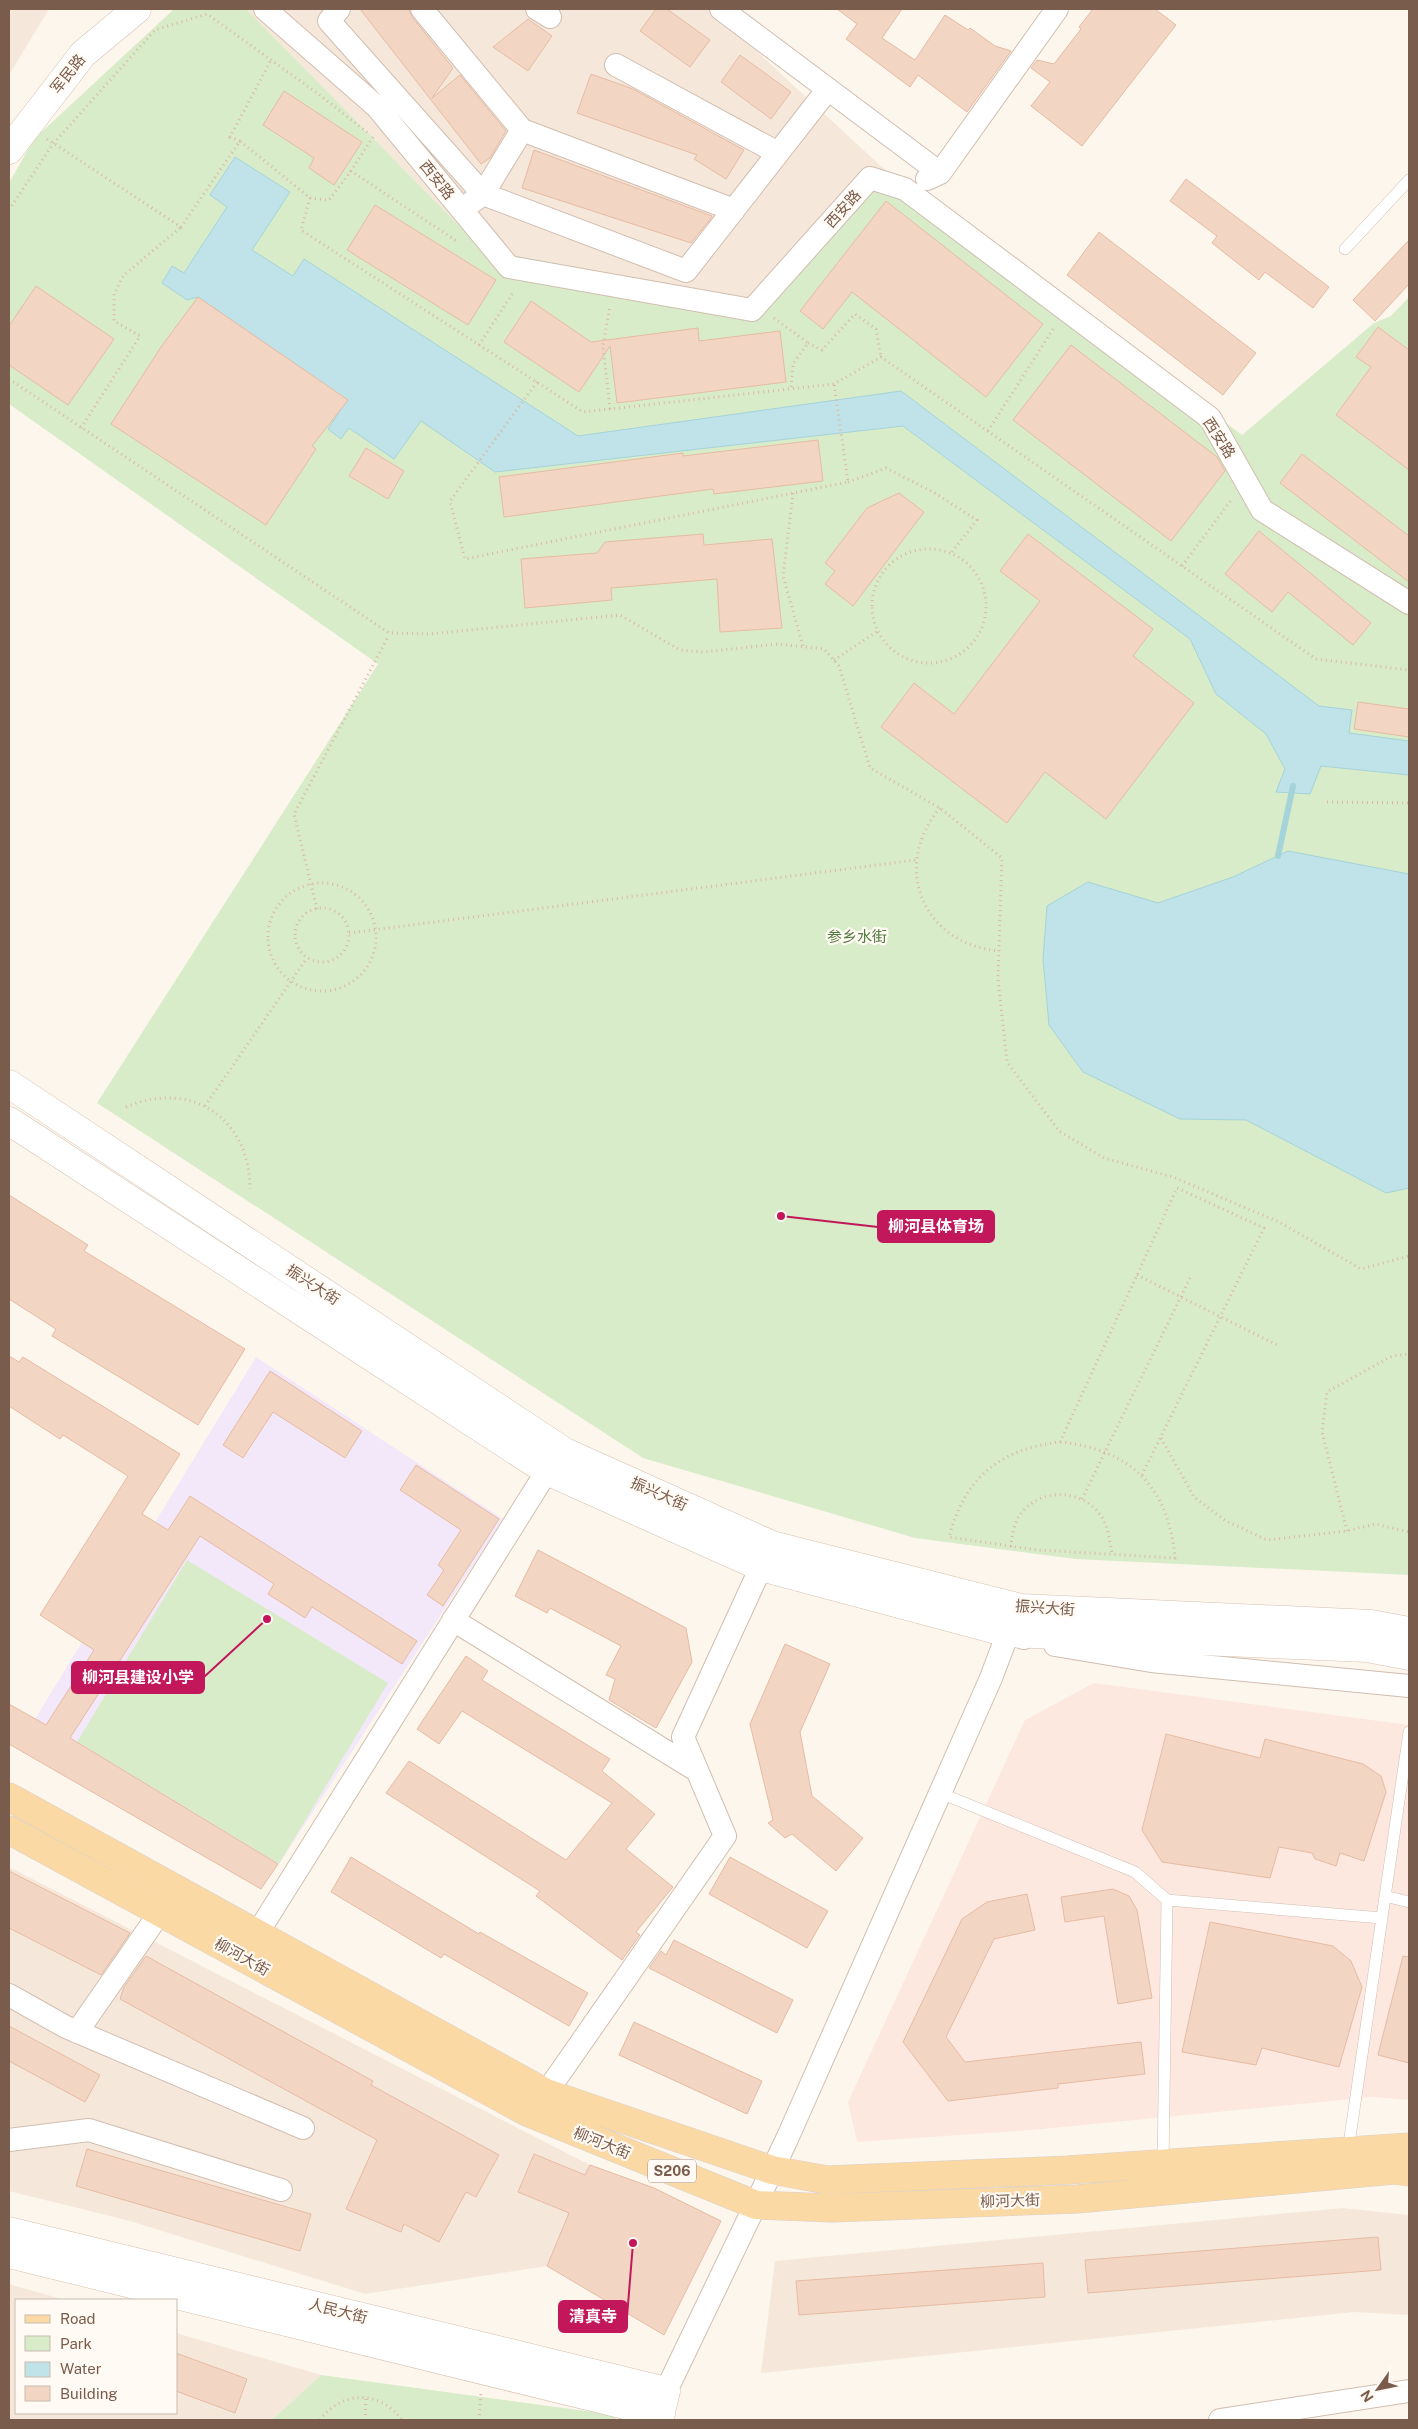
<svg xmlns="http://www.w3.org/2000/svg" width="1418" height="2429" font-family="'Public Sans','Noto Sans SC',sans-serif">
  <rect width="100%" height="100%" fill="#fdf6ec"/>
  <path fill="#f5e8da" d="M9,9h40l-40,66z
    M246,9h465l173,160 -120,134 -282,-54z
    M9,1867l581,298 -43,101 -182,28 -235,-73 -121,-30z
    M1343,2208l66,7v100l-55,-3 -593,61 14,-112z
    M9,2284l56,16h-49v113h160v-80l145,42 -49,45h-263z"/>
  <path fill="#fde8e0" d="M1094,1683l315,42v375l-37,-3 -340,33 -175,12 -9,-40 177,-382z"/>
  <path fill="#f3e8fa" d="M256,1357l247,162 -224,345 -244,-145z"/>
  <path fill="#d8ecc9" d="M174,9h72l236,240 282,54 120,-134 358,266 132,-112 17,-7 18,-19v1278l-334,-16 -160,-21 -272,-80 -546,-355 281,-439 -369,-260v-221l25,-44z
    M187,1560l201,123 -109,181 -202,-122z
    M321,2375l294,40v5h-343z"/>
  <path fill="#bfe3e8" stroke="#a5d3da" d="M235,157l55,35 -38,58 41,26 11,-17 274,177 323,-45 418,315 33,4 -3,23 60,8v34l-88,-9 -11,28 -34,-2 9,-23 -19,-35 -50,-40 -26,-55 -287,-213 -408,46 -74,-51 -27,38 -45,-31 -8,11 -13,-10 19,-29 -149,-103 -11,3 -25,-17 10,-17 12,7 43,-66 -17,-12z
    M1288,851l121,23v314l-23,5 -140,-73 -66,-1 -97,-47 -34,-47 -6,-66 4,-53 41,-24 70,21 75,-26z"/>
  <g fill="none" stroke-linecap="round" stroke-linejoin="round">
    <path stroke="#a5d3da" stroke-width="6" d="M1278,856l15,-70"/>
  </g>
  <path fill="#f3d5c3" stroke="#e6bba3" d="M360,9h49l3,8 41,51 -21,30 28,-23 46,56 -16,27 -9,6z
    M656,9h11l43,31 -20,27 -50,-36z
    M837,9h65l-20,29 33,22 30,-45 23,15 2,-2 25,18 16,5 -44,61 -49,-37 -8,12 -64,-48 11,-15z
    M1093,9h62l21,16 -94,121 -51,-40 19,-24 -19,-14 6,-8 17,4 27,-35 -2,-2z
    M528,19l24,17 -24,35 -35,-24z
    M740,55l51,37 -20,27 -50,-37z
    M591,74l42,15 111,61 -18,29 -32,-20 3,-4 -120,-42z
    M284,91l78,51 -28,43 -25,-17 5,-10 -51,-33z
    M534,150l178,66 -1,2 -20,25 -169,-55z
    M1186,179l143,108 -16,21 -48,-36 -6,8 -47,-37 5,-7 -47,-35z
    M886,201l157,123 -57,73 -134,-105 -29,37 -23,-18z
    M375,205l121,75 -28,45 -121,-75z
    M1099,232l157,121 -33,42 -156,-120z
    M1409,240v44l-34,37 -22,-21z
    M36,286l78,53 -46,66 -59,-40v-39z
    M198,297l150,103 -36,46 4,3 -50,76 -155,-101 50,-77z
    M531,301l60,41 107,-14 1,13 81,-10 6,51 -169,21 -7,-57 -31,46 -75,-50z
    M1378,327l31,23v120l-73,-55 35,-48 -15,-10z
    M1071,345l146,112 8,14 -54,70 -158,-121z
    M818,440l5,41 -109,13 -1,-5 -209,28 -5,-40 184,-24v3z
    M366,448l38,23 -16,28 -39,-23z
    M1302,454l107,82v46l-129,-99z
    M899,493l25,19 -71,94 -28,-22 10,-13 -10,-8 42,-55z
    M1259,531l112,92 -18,22 -65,-53 -16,20 -47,-38z
    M703,534l1,11 68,-6 10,89 -62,4 -3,-53 -106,9 1,12 -87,8 -4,-49 76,-6 8,-11z
    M1028,534l125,95 -20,27 61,47 -88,116 -61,-47 -38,51 -126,-96 33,-44 40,31 86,-113 -40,-30z
    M1358,702l51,7v28l-55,-8z
    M9,1195l79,50 -4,6 161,98 -47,76 -146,-89 4,-7 -47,-30z
    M9,1356l10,6 4,-5 157,97 -38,60 26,16 22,-34 227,145 -15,23 -90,-57 -7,11 -37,-24 6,-10 -74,-48 -130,202 208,126 -17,25 -252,-145v-40l37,21 48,-75 -54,-35 88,-139 -65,-41 -3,4 -51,-33z
    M270,1371l92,60 -17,27 -72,-46 -30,46 -20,-13z
    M416,1465l83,54 -56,87 -16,-11 17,-25 -6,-5 23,-35 -61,-40z
    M538,1550l148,78 6,34 -36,66 -47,-28 6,-21 -9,-4 15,-29 -71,-38 -3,5 -32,-17z
    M785,1644l45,20 -30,68 12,64 51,42 -27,33 -44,-37 -7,4 -17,-15 5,-3 -23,-96z
    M466,1656l22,15 -6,9 128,79 -8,12 53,43 -29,35 47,38 -37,45 4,3 -18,25 -86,-64 4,-5 -154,-98 23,-32 157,99 46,-57 -150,-92 -23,33 -22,-15z
    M1166,1734l94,24 5,-19 98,25 18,12 5,16 -22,69 -24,-8 -4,13 -21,-7 -3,-6 -33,-6 -9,31 -108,-16 -20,-32z
    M351,1857l128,77 1,-2 108,61 -19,33 -125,-72 -3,4 -110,-66z
    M730,1857l98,54 -21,37 -98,-54z
    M9,1871l121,62 -29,42 -92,-47z
    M1113,1889l16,7 8,14 15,88 -34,6 -14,-88 -39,6 -4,-25z
    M1027,1894l8,36 -41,9 -48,98 19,25 176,-20 4,32 -87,10v4l-110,13 -45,-59 59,-123 25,-17z
    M1210,1922l123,24 18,15 11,26 -23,80 -77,-19 -6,17 -74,-13z
    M674,1940l119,60 -16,33 -128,-65 12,-17 5,4z
    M146,1956l227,125 -2,4 128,70 -23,42 -10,-5 -27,50 -35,-18 -3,8 -55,-23 31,-69 -257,-141 4,-12z
    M1403,1956l6,1v106l-31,-8z
    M634,2022l128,59 -15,33 -128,-59z
    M9,2026l91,49 -15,27 -76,-41z
    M87,2149l224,65 -11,37 -224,-65z
    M534,2154l51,21 5,-10 64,23 67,33 -57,114 -117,-69 22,-53 -51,-21z
    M1378,2237l3,33 -293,23 -3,-33z
    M1043,2263l2,34 -246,18 -3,-34z
    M176,2353l71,26 -12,34 -59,-22z"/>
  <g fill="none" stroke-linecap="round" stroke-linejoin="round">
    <g stroke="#d1beb0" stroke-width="12">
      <path id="lane" d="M1345,249l64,-69
        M940,1793l195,79 32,28 -4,264
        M1385,1896l24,6
        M1167,1900l215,18
        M1348,2151l61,-419"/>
    </g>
    <g stroke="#d1beb0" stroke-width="24">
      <path id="street" d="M265,9l112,98 132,160 243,43 118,-132 35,11 305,229 52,92 147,93
        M339,9l-10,12 154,173 203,77 142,-182
        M422,9l100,121
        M537,9l13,8
        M721,9l219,164
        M616,65l162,88
        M927,179l13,-6 117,-164
        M472,202l11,-8 39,-64 212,80
        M453,1620l243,150
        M1055,1645l96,16 258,25
        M257,1934l290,-463
        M9,1995l57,32 237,101
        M77,2032l93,-134
        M546,2093l179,-257 -42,-99 78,-170
        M9,2140l80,-10 192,60
        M666,2391l121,-252 204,-461 17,-45 16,5
        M1220,2420l189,-29"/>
    </g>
    <g stroke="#d6c0b0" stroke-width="29">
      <path id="secondary" d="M9,150l74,-96 54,-45
        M9,1084l556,368 207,93 249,63 350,16 38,7
        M9,1121l538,350 214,96 247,66 359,15 42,8
        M9,2231l657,160 -7,29
        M9,2254l652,160"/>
    </g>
    <g stroke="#dad1cd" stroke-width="29">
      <path id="primary" d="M9,1797l537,296 226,77 55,10 241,-10 341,-23
        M9,1830l518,282 229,93 76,3 245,-9 317,-29 15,2"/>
    </g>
    <path stroke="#d9b8a5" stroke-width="3" stroke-dasharray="1 4" stroke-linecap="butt" d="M373,137l-22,34 107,71
      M47,139l134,88 59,-86 70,57 -9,32 282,182 251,-28 47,-27 435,302 93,11
      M240,141l-10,-4 41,-77
      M310,198l19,2 22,-29
      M9,210l44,-66 102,-114 52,-16 110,79 51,40
      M774,318l34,25 -15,21 -2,25
      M808,343l14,7 33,-36 21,15 5,28
      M479,345l35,-54
      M9,379l380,254 40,1 191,-19 60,35 23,2 75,-8 46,5 15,17 31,102 70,40 62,50 -4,121 9,83 52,69 45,27 69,19 106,45 82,47 48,-13
      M537,382l-87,119 15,58 383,-77 -14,-98
      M610,409l-7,-63 7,-41
      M81,428l59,-92 -26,-15v-27l9,-18 58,-49
      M988,431l67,-105
      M848,482l38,-14 47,24 44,28 -26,33
      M793,493l-10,83 20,70
      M872 606a57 57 0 1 1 114 0a57 57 0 1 1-114 0Z
      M1182,566l50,-67
      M834,660l44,-29
      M1327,802l82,1
      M940,808c-49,58 -18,136 59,143
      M268 937a54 54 0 1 1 108 0a54 54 0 1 1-108 0Z
      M295 935a27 27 0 1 1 54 0a27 27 0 1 1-54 0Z
      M317,909l-23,-95 94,-177
      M349,933l567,-73
      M205,1106l102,-148
      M126,1107c65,-28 124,11 124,82
      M1137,1275l142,71
      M1161,1438l33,59 32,24 41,19 80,-9 28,-7 34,8
      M1060,1442l117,-254 87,40 -122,247
      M1060,1442c70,7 109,45 115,116l-138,-8 -88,-13c16,-59 50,-88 111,-95z
      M1082,1499l108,-221
      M1347,1531l-25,-99 5,-40 65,-36 17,-2
      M1011,1547c1,-13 3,-26 12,-36 21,-24 61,-21 78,5 8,11 8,25 11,37
      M320,2420c22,-30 60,-30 82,0
      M365,2420l1,-23
      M479,2420l2,-26"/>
    <use href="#lane" stroke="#fff" stroke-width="11"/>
    <use href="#street" stroke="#fff" stroke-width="22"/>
    <use href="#secondary" stroke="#fff" stroke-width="28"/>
    <use href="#primary" stroke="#fbd9a5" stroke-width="28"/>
  </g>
  <g text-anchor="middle" stroke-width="4.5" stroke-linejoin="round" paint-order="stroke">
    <rect fill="#fffaf3" stroke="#a28b7f" stroke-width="1" x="648" y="2159.5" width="48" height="23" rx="4"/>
    <g font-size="14" font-weight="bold" fill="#7a5c4d">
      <text x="672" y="2176">S206</text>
    </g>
    <g font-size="15" fill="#7a5c4d" stroke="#fffaf3">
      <text transform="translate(68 74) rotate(-51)" y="5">军民路</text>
      <text transform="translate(437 180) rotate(51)" y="5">西安路</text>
      <text transform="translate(843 209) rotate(-48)" y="5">西安路</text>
      <text transform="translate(1219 438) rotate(57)" y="5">西安路</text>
      <text transform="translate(313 1285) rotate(33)" y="5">振兴大街</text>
      <text transform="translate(659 1494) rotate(24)" y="5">振兴大街</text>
      <text transform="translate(1045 1608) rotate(4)" y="5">振兴大街</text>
      <text transform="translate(242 1957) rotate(29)" y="5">柳河大街</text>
      <text transform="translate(602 2143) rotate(22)" y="5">柳河大街</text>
      <text transform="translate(1010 2201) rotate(-2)" y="5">柳河大街</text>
      <text transform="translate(338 2311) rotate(14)" y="5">人民大街</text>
    </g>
    <g font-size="15" fill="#537a41" stroke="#fffaf3">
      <text x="857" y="942">参乡水街</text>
    </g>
  </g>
  <path fill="none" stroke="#c2185b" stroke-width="2" d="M781 1216L878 1227M267 1619L204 1677M633 2243L627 2317"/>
  <g fill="#c2185b" stroke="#fffaf3" stroke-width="2">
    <circle cx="781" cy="1216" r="5"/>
    <circle cx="267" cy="1619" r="5"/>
    <circle cx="633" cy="2243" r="5"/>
  </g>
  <g fill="#c2185b" stroke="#c2185b" stroke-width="2">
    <rect x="878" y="1211" width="116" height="31" rx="5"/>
    <rect x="72" y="1662" width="132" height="31" rx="5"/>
    <rect x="559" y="2301" width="68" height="31" rx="5"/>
  </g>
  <g font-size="16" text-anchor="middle" font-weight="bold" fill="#fff">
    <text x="936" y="1232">柳河县体育场</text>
    <text x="138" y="1683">柳河县建设小学</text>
    <text x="593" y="2322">清真寺</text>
  </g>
  <rect width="1418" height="2429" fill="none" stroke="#7a5c4d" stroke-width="20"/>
  <rect x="15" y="2299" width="162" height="115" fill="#fffaf3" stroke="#cabbb1"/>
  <rect x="25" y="2315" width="25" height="8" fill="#fbd9a5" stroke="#cabbb1"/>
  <text x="60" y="2324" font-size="15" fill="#7a5c4d">Road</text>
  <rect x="25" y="2336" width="25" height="15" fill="#d8ecc9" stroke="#cabbb1"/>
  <text x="60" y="2349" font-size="15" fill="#7a5c4d">Park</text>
  <rect x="25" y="2362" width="25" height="15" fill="#bfe3e8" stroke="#cabbb1"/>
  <text x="60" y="2374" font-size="15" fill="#7a5c4d">Water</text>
  <rect x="25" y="2386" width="25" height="15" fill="#f3d5c3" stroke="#cabbb1"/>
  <text x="60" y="2399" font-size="15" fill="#7a5c4d">Building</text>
  <g transform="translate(1378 2389) rotate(237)" stroke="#fffaf3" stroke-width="4" paint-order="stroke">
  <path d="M0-4L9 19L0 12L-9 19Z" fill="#7a5c4d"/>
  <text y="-8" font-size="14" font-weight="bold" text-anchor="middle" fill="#7a5c4d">N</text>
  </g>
</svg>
